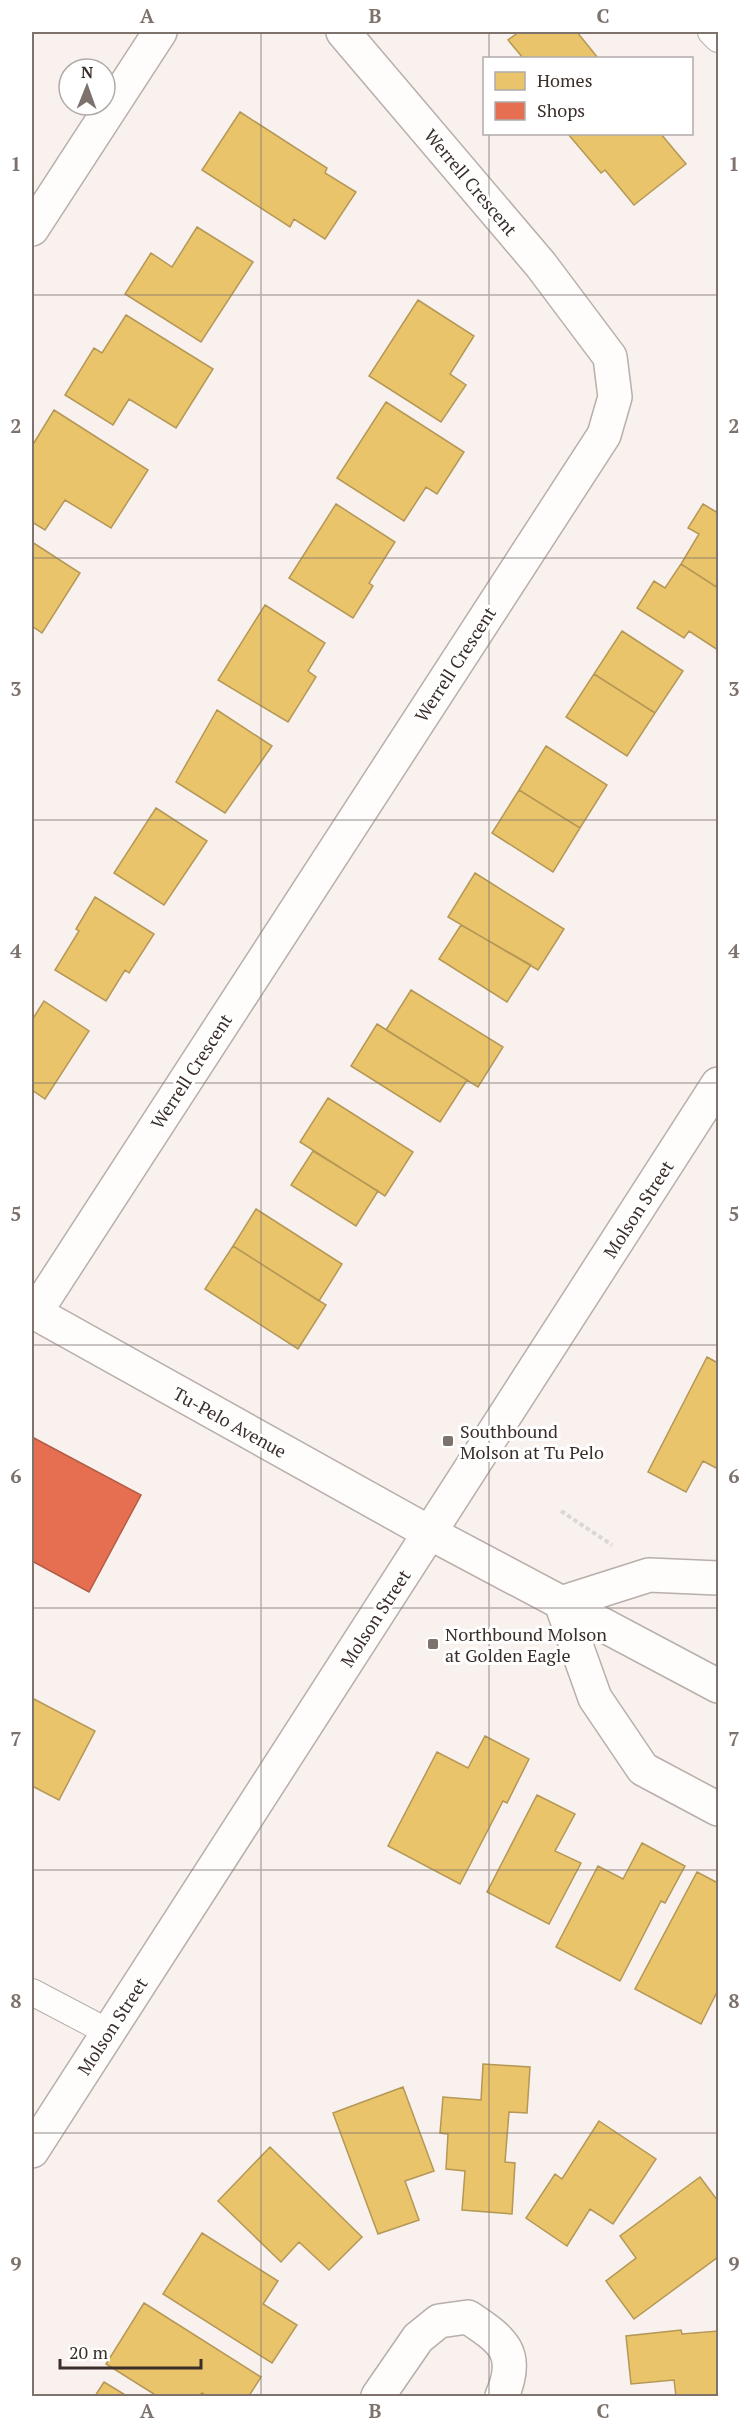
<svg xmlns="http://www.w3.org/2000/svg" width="750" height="2428" font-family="'PT Serif',serif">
	<rect width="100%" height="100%" fill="#f9f1ee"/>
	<path fill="#e9c46a" stroke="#b59756" stroke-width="1.5" d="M 519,32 L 577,32 L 598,58 L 523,58 L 508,40 Z
		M 240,112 L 327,168 L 325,173 L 356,192 L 325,239 L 294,219 L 290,227 L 202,170 Z
		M 568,134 L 661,134 L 686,164 L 634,205 L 605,170 L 601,173 Z
		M 197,227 L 253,262 L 201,342 L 125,294 L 151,253 L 172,267 Z
		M 418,300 L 474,336 L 450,374 L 466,385 L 441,422 L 369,376 Z
		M 126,315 L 213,369 L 176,428 L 129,399 L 113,425 L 65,395 L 94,348 L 102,353 Z
		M 386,402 L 464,452 L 437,494 L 426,487 L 404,521 L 337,478 Z
		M 54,410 L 148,470 L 111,528 L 65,500 L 45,530 L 32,522 L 32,446 Z
		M 336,504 L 395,542 L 369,583 L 373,586 L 353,618 L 289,578 Z
		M 703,504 L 718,513 L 718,588 L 681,564 L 699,534 L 688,528 Z
		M 32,542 L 80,573 L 42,633 L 32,626 Z
		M 681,564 L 718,588 L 718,650 L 689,631 L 684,638 L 637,608 L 654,581 L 665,588 Z
		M 265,605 L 325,643 L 308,671 L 316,677 L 288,722 L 218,680 Z
		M 622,631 L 683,671 L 655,713 L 594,674 Z
		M 594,674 L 655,713 L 627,756 L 566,717 Z
		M 217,710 L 272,746 L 225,813 L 176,782 Z
		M 546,746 L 607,785 L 580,828 L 519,790 Z
		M 519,790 L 580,828 L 553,872 L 492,833 Z
		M 156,808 L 207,841 L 164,905 L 114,873 Z
		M 475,873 L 564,929 L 538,970 L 448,917 Z
		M 95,897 L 154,934 L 129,973 L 125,970 L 106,1001 L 55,970 L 79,931 L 76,929 Z
		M 461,925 L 531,965 L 507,1002 L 439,959 Z
		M 411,990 L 503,1047 L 478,1087 L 386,1030 Z
		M 44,1001 L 89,1031 L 45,1099 L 32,1090 L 32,1020 Z
		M 377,1024 L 467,1080 L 440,1122 L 351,1066 Z
		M 328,1098 L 413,1152 L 385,1196 L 300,1142 Z
		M 313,1151 L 378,1191 L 356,1226 L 291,1185 Z
		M 256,1209 L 342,1264 L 319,1301 L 233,1246 Z
		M 233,1246 L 326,1305 L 298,1349 L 205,1289 Z
		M 707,1357 L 718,1363 L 718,1469 L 703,1461 L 686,1492 L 648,1472 Z
		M 32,1698 L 95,1731 L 59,1800 L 32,1786 Z
		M 485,1736 L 529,1759 L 507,1803 L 503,1801 L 460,1884 L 388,1846 L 437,1752 L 468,1768 Z
		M 537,1795 L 575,1814 L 555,1851 L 581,1863 L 549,1924 L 487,1892 Z
		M 642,1843 L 685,1866 L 665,1903 L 661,1901 L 620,1981 L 556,1947 L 598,1866 L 623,1879 Z
		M 697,1872 L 718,1883 L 718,1990 L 701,2024 L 635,1989 Z
		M 483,2064 L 530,2067 L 527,2113 L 509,2112 L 505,2162 L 515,2163 L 512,2214 L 462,2210 L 465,2171 L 446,2169 L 448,2134 L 440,2133 L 443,2097 L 481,2100 Z
		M 403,2087 L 434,2171 L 405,2181 L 419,2220 L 378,2234 L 333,2113 Z
		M 599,2121 L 656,2159 L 613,2224 L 590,2209 L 567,2246 L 526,2218 L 555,2174 L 562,2179 Z
		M 270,2147 L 362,2237 L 329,2270 L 299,2242 L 281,2262 L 218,2201 Z
		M 700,2177 L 718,2201 L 718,2257 L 634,2319 L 606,2281 L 636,2258 L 620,2236 Z
		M 202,2233 L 278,2281 L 263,2304 L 297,2325 L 272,2363 L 163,2294 Z
		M 144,2303 L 261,2377 L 249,2396 L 207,2396 L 202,2393 L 199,2396 L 157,2396 L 106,2364 Z
		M 681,2330 L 682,2334 L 718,2331 L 718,2396 L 676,2396 L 674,2380 L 631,2384 L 626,2336 Z
		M 104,2382 L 127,2396 L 95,2396 Z"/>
	<path fill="#e76f51" stroke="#b35c45" stroke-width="1.5" d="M 32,1437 L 141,1495 L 89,1592 L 32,1561 Z"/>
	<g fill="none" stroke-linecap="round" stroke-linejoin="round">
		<defs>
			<path id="service" d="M 711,32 L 718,39
				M 32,1992 L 108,2032"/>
			<path id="minor" d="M 32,229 L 160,32
				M 35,1313 L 604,435 L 615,397 L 610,357 L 541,265 L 343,32
				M 430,1533 L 718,1686
				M 718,1578 L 649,1575 L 561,1603 L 595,1698 L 643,1769 L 718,1809
				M 378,2396 L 418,2338 L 439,2321 L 468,2317 C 502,2340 521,2352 502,2396"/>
			<path id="tertiary" d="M 32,1311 L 430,1533
				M 32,2151 L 718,1084"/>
		</defs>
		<use href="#service" stroke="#b8aeaa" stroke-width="28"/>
		<use href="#minor" stroke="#b8aeaa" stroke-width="36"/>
		<use href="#tertiary" stroke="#b8aeaa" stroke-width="36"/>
		<path stroke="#dad7d6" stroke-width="4" stroke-dasharray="4.5 3" stroke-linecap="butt" d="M 561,1511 L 612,1545"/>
		<use href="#service" stroke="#fefdfc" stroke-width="26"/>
		<use href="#minor" stroke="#fefdfc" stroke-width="33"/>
		<use href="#tertiary" stroke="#fefdfc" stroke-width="33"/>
	</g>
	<path fill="none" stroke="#7e726d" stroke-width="1.5" stroke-opacity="0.55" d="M 261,32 L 261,2396M 489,32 L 489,58M 489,134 L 489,2396M 32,295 L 718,295M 32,558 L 718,558M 32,820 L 718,820M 32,1083 L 718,1083M 32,1345 L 718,1345M 32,1608 L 718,1608M 32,1870 L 718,1870M 32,2133 L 718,2133"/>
	<g fill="#7e726d" stroke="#fff" stroke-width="2">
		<rect x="442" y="1435" width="12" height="12" rx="3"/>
		<rect x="427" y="1638" width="12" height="12" rx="3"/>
	</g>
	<g text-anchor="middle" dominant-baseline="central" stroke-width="6" stroke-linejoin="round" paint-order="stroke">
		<g font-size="18" fill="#3b2e28" stroke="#fff">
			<text transform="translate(471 182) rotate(50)">Werrell Crescent</text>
			<text transform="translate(455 664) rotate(-57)">Werrell Crescent</text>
			<text transform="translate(191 1071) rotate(-57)">Werrell Crescent</text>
			<text transform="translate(638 1209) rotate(-57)">Molson Street</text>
			<text transform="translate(230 1422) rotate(29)">Tu-Pelo Avenue</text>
			<text transform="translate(375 1618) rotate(-57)">Molson Street</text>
			<text transform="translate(112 2026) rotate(-57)">Molson Street</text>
		</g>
		<g font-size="18" fill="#3b2e28" stroke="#fff" text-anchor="start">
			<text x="460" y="1431">Southbound<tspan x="460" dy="21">Molson at Tu Pelo</tspan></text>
			<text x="445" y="1634">Northbound Molson<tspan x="445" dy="21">at Golden Eagle</tspan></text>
		</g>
	</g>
	<rect width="750" height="2428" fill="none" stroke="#ffffff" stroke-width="66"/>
	<rect x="483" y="57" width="210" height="78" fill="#ffffff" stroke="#b1aba9" stroke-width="1.5"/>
	<rect x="495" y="72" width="30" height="18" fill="#e9c46a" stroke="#b1aba9" stroke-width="1.5"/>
	<text x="537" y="87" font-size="18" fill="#3b2e28">Homes</text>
	<rect x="495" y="102" width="30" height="18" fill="#e76f51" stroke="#b1aba9" stroke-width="1.5"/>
	<text x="537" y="117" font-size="18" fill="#3b2e28">Shops</text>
	<g transform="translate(87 87) rotate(1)"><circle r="28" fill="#ffffff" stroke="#b1aba9" stroke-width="1.5"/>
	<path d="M0-4.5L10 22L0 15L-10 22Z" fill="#7e726d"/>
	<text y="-9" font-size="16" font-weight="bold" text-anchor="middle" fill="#3b2e28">N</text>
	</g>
	<path d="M60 2359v9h141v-9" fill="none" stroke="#3b2e28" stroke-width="3"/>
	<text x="69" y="2359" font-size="18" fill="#3b2e28" stroke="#ffffff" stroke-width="4.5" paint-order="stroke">20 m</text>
	<rect x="33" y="33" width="684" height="2362" fill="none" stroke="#7e726d" stroke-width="2"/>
	<g font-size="20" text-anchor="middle" font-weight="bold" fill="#7e726d">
		<text x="147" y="23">A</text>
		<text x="375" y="23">B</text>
		<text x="603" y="23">C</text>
		<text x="16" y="171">1</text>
		<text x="734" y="171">1</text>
		<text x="16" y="433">2</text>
		<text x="734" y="433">2</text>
		<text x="16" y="696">3</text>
		<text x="734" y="696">3</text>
		<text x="16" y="958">4</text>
		<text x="734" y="958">4</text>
		<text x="16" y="1221">5</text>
		<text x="734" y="1221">5</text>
		<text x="16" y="1483">6</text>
		<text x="734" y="1483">6</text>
		<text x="16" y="1746">7</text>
		<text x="734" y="1746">7</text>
		<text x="16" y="2008">8</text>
		<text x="734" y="2008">8</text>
		<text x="16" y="2271">9</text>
		<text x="734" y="2271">9</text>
		<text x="147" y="2418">A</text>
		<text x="375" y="2418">B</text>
		<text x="603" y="2418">C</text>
	</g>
</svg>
